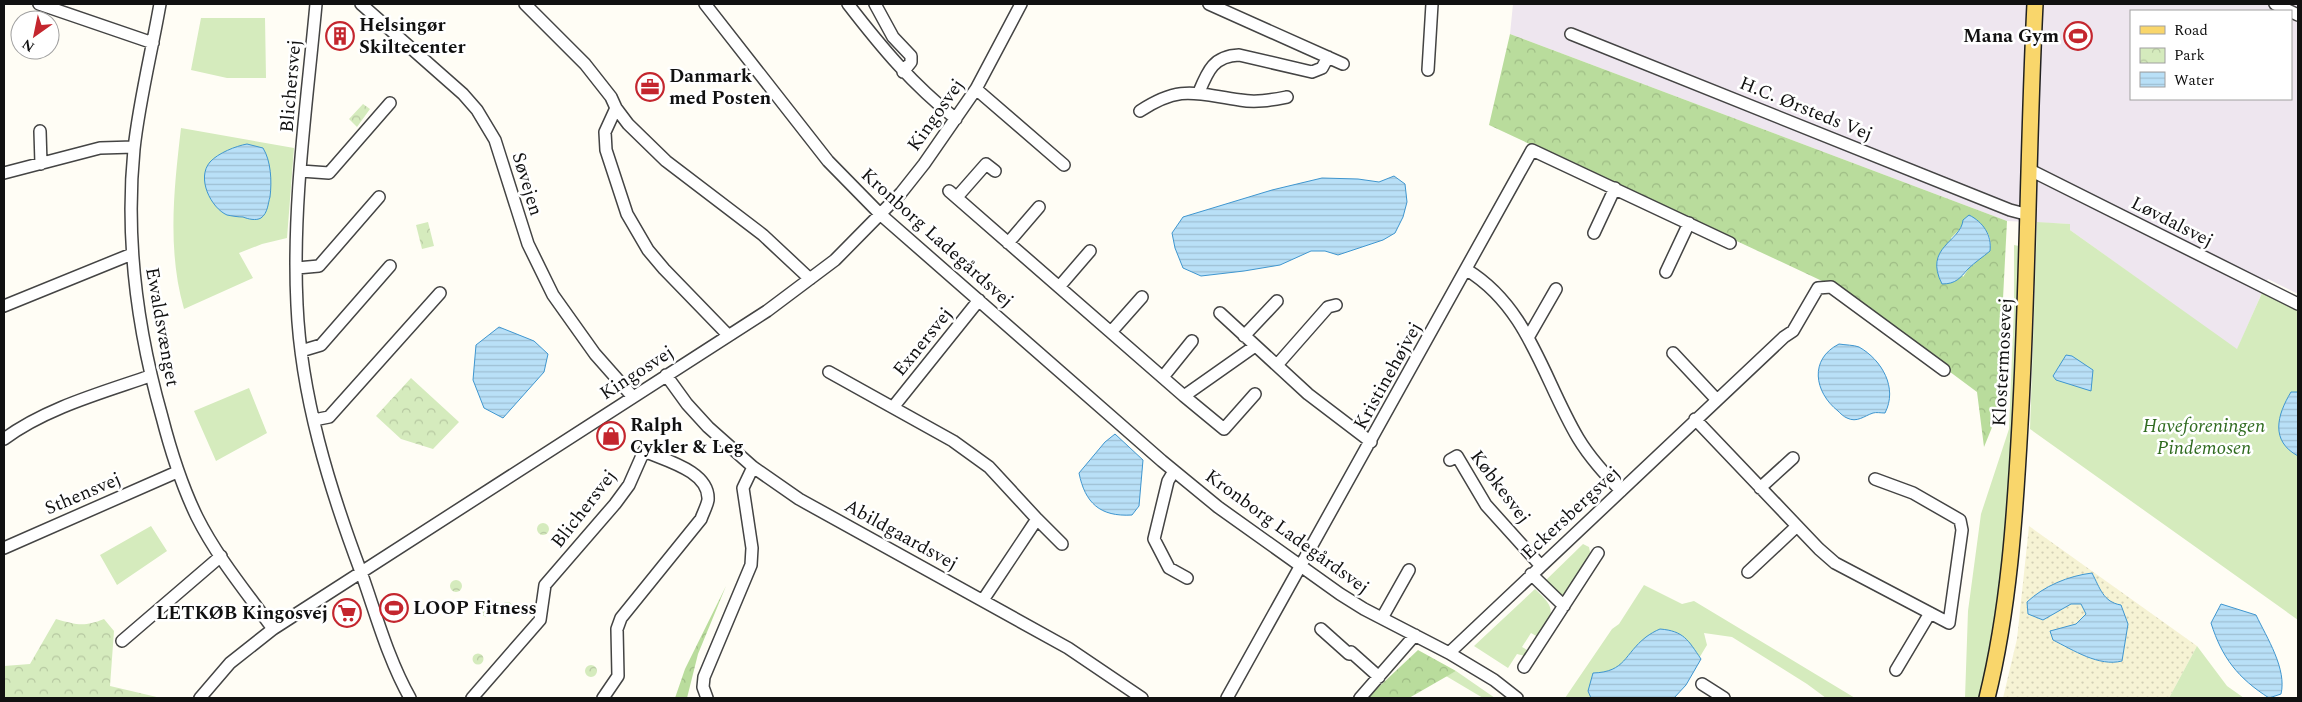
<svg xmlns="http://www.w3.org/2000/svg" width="2302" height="702" font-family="Spectral,serif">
	<defs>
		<pattern id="farmland-dots" width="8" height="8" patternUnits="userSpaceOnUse" patternTransform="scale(1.25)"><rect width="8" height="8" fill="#f6f3d4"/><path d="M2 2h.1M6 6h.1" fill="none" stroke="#d2cfb5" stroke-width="1.8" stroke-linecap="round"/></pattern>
		<pattern id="forest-crowns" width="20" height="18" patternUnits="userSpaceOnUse" patternTransform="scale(1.25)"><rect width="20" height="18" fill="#b9dc9c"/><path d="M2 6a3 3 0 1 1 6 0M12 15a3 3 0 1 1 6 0" fill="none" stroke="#9ebc85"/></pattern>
		<pattern id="park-crowns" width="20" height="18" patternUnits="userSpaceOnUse" patternTransform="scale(1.25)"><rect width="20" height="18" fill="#d5ebbd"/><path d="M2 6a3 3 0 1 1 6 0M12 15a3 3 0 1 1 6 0" fill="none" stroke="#b6c8a1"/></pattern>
		<pattern id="water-rules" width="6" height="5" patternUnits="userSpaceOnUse" patternTransform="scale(1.25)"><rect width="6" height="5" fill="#b9e0f7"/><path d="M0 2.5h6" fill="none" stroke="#9ebfd3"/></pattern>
	</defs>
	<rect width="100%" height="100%" fill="#fffdf5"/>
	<path fill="#eee6ef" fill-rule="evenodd" d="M 1513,4 L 2298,4 L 2298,294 L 2268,279 L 2237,350 L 2070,230 L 2070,224 L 2007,221 L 1510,34 ZM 2131,11 L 2291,11 L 2291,99 L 2131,99 Z"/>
	<path fill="url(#farmland-dots)" d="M 2029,526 L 2197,646 L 2169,698 L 2003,698 L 2017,639 Z"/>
	<path fill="#d5ebbd" d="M 201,18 L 265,18 L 266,78 L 227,78 L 191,70 Z
		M 181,128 L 294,148 L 287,238 L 262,244 L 239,253 L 253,278 L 184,309 C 167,250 174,188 181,128 Z
		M 2037,222 L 2070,224 L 2070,230 L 2237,349 L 2262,293 L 2298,311 L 2298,620 L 2030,429 Z
		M 2014,245 L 2019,246 L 2015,397 L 2006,543 L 1984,680 L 1980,698 L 1965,698 L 1968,611 L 1981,514 L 2009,429 L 2014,308 Z
		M 249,388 L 267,433 L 216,461 L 194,411 Z
		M 151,526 L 167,551 L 117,585 L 100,555 Z
		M 1583,544 L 1589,547 L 1591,557 L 1566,597 L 1560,596 L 1544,582 Z
		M 1644,585 L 1682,604 L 1694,601 L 1855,698 L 1826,698 L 1807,684 L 1732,637 L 1704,633 L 1707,645 L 1675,698 L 1565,698 L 1612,629 L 1619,624 Z
		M 1535,589 C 1558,610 1553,613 1538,637 L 1531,633 L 1522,647 L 1529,651 L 1525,656 L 1517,654 L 1508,668 L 1474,646 Z
		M 2197,646 L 2227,686 L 2244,698 L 2169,698 Z
		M 1456,671 L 1495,698 L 1483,698 L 1446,676 Z"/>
	<path fill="url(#forest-crowns)" fill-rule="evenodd" d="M 1510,34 L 2007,221 L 1997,415 L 1984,447 L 1977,392 L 1837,288 L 1489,125 ZM 1978,223 C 1988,231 1992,237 1990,250 L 1969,268 L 1963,277 L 1951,238 L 1963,226 Z
		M 726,586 L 698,654 L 687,698 L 675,698 L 685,669 Z
		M 1418,650 L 1456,671 L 1409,698 L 1367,698 Z"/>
	<path fill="url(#park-crowns)" d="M 363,104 L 370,109 L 357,127 L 349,119 Z
		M 428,222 L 434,246 L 422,249 L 416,225 Z
		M 411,378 L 459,422 L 433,449 L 401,439 L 376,416 Z
		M537 529a6 6 0 1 1 12 0a6 6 0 1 1-12 0Z
		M450 586a6 6 0 1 1 12 0a6 6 0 1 1-12 0Z
		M 483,601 L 487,603 L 486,617 L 478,613 L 478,606 Z
		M501 608a6 6 0 1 1 12 0a6 6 0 1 1-12 0Z
		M 56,619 C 77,625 84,627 104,619 L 114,631 L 110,686 L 161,698 L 4,698 L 4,666 L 30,664 Z
		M472.5 659a5.5 5.5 0 1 1 11 0a5.5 5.5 0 1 1-11 0Z
		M585 671a6 6 0 1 1 12 0a6 6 0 1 1-12 0Z"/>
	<path fill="url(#water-rules)" stroke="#3f96cf" d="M 247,144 L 263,148 C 271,161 272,181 270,197 C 268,203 268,213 261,218 C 256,221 248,219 243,217 C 238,217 232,216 227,215 C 211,208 196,178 210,162 C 218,153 236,146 247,144 Z
		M 1394,176 L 1405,184 L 1407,202 L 1403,217 L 1395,233 L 1383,240 L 1338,255 L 1325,251 L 1311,251 L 1280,265 L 1244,271 L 1201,276 L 1183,268 L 1175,248 L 1172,233 L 1183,217 L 1272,190 L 1322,178 L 1358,179 L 1379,182 Z
		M 1969,215 C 1983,222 1992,235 1990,251 C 1983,257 1975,262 1968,269 C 1960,278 1956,284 1942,284 C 1923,247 1961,242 1963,220 Z
		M 499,327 L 534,341 L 548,354 L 544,372 L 503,418 L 484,408 L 473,380 L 476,345 Z
		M 1839,344 C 1845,345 1854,345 1859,347 C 1882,360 1898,388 1885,413 C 1881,413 1876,412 1873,413 C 1864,416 1857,423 1847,418 C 1844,417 1840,413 1838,411 C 1814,392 1809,359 1839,344 Z
		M 2066,355 L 2072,356 L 2093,370 L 2091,391 L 2056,380 L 2053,376 Z
		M 2291,392 L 2298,392 L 2298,456 C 2270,441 2277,415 2291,392 Z
		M 1115,434 L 1143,460 L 1139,506 L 1132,515 C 1100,517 1085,503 1079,473 L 1105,442 Z
		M 2092,573 C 2100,588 2103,602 2121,605 L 2128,624 L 2122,661 C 2099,667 2073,650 2053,640 L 2050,631 L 2076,624 L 2086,614 L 2081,604 L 2071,604 L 2043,620 L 2028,614 L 2027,602 C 2044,586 2068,576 2092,573 Z
		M 2221,604 L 2256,615 C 2267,638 2287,669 2281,694 L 2269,698 C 2238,678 2222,658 2211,623 Z
		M 1660,629 C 1684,631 1688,640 1701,659 L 1686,685 L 1674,698 L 1591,698 L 1588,691 L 1593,673 C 1626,672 1624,654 1646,637 C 1650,634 1655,631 1660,629 Z"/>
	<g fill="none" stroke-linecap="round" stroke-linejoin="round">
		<defs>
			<path id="minor" d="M 39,4 L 153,43
				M 160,4 C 152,50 139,102 134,149 C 125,240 137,329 162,417 C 171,452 181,484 197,517 C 217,557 247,593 273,629
				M 316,4 C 307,103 292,205 297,305 C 301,396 329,487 361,572 C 376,614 388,659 410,698
				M 361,4 L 463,94 L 477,110 L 495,140 L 528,244 L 553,295 L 595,354 L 633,397
				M 525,4 L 585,64 L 611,97 L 616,108 L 628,124 L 666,161 L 763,235 L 810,279
				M 705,4 L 828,161 L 880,214 L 1162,461 L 1218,507 L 1340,594 L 1364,609 L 1449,653 L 1494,680 L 1517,698
				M 848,4 C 882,48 912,84 956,119
				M 875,4 L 893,37 L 911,56 L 911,62 L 903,72
				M 1209,4 L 1343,64
				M 2275,4 L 2298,15
				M 1571,34 L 2010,210 L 2029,215
				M 1428,70 L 1432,4
				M 976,89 L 1064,165
				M 1199,92 C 1208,70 1214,56 1239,55 L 1312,72 L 1322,68 L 1328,57
				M 616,108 L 605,132 L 606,150 L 627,214 L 648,250 L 664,269 L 728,335
				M 1140,111 C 1181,84 1196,94 1240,100 C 1256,103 1271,100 1287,97
				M 40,131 L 41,164
				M 2030,170 L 2298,304
				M 301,171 L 329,173 L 390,103
				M 4,173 L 100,148 L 134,147
				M 949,191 L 1184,396 L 1255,346
				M 957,197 L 986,164 L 995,171
				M 1594,233 L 1615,188
				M 1008,243 L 1039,207
				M 297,268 L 319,266 L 379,197
				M 1467,270 C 1529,308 1543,379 1578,438 C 1590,458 1606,475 1621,491
				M 1666,272 L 1689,223
				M 1059,287 L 1090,251
				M 4,306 L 132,254
				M 1220,313 L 1308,394 L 1371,442
				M 1111,332 L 1142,297
				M 1244,336 L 1277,301
				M 1529,336 L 1556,289
				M 301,351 L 321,345 L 390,266
				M 1673,353 L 1717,400
				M 1277,365 L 1328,307 L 1336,305
				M 829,372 L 953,441 L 989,467 L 1037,519 L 983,600
				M 666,375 L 687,404 L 708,427 L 753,467 L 799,499 L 1068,648 L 1142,698
				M 1163,377 L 1192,341
				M 1184,396 L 1224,429 L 1255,394
				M 894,406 L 979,300
				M 1695,419 L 1819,549 L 1835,563 L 1949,623 L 1962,530 L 1960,520 L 1913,493 L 1875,479
				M 314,420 L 329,417 L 440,293
				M 4,439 C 46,408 101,393 150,376
				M 1450,460 L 1457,456 L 1486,505 L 1541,566
				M 1174,471 L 1168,481 L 1154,539 L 1169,568 L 1187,578
				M 1760,488 L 1793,458
				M 1037,519 L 1062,544
				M 4,548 L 177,472
				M 1748,572 L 1797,526
				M 1531,574 L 1564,606
				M 1382,618 L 1409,570
				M 1321,629 L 1349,654 L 1351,652 L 1379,677
				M 122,641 L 221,556
				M 1449,653 L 1784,337 L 1793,331 L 1818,288 L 1831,287 L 1944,370
				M 1524,667 L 1598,553
				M 1896,670 L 1930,613
				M 1702,684 L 1724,698
				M 200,698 L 230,663 L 273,629 L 767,311 L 835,260 L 901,193 L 924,164 L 976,89 L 1021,4
				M 472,698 L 540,620 L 545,585 L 615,504 L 629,485 L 644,451 C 664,460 710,471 708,500 C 707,506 703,513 701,519 L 621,618 L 617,629 L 618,676 L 603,698
				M 707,698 L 703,687 L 704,677 L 751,565 L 752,548 L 743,488 L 753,467
				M 1227,698 L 1532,150 L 1730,243
				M 1360,698 L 1415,635"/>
			<path id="major" d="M 1987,698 C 2009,609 2015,515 2020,424 C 2028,284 2028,144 2035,4"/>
		</defs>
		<use href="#minor" stroke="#444" stroke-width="14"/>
		<use href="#major" stroke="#222" stroke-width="18"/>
		<use href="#minor" stroke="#fff" stroke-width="11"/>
		<use href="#major" stroke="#f9d66b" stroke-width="15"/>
	</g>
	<defs>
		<symbol id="building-ring" viewBox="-11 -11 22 22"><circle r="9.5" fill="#fff" stroke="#c4262e" stroke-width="1.5"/><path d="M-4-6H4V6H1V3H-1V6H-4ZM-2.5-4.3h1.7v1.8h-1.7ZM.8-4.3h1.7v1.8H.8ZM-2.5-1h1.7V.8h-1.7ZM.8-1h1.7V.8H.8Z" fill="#c4262e"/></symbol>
		<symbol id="stadium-ring" viewBox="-11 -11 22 22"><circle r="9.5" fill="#fff" stroke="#c4262e" stroke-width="1.5"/><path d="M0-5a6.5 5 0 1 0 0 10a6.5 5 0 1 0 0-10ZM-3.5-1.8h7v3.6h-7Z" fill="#c4262e"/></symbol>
		<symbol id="office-ring" viewBox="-11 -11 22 22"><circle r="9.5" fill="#fff" stroke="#c4262e" stroke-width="1.5"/><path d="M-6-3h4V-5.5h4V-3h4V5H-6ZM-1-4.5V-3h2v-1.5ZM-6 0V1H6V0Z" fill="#c4262e"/></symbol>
		<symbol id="shop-ring" viewBox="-11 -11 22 22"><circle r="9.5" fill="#fff" stroke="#c4262e" stroke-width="1.5"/><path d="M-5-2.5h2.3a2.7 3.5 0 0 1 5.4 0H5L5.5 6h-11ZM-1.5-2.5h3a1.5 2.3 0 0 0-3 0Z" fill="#c4262e"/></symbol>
		<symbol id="supermarket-ring" viewBox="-11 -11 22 22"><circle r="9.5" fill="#fff" stroke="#c4262e" stroke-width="1.5"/><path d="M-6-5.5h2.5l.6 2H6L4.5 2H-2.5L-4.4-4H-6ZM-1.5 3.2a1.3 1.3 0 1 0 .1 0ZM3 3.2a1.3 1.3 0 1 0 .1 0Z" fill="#c4262e"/></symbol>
	</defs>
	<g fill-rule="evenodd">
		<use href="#building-ring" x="324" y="20" width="32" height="32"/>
		<use href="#stadium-ring" x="2062" y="20" width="32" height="32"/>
		<use href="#office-ring" x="634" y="71" width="32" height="32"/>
		<use href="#shop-ring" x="595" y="420" width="32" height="32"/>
		<use href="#stadium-ring" x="378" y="592" width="32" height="32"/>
		<use href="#supermarket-ring" x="331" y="597" width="32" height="32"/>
	</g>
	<g text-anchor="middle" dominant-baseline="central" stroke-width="5" stroke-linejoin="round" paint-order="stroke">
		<g font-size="19" font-weight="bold" fill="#111" stroke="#fff" text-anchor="start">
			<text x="359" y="25">Helsingør<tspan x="359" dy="22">Skiltecenter</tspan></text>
			<text x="2059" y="36" text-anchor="end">Mana Gym</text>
			<text x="669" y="76">Danmark<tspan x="669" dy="22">med Posten</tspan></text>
			<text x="630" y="425">Ralph<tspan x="630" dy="22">Cykler &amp; Leg</tspan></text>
			<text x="413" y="608">LOOP Fitness</text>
			<text x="328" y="613" text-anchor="end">LETKØB Kingosvej</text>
		</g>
		<g font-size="19" fill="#111" stroke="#fff">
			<text transform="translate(291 86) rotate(-85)">Blichersvej</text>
			<text transform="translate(1806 109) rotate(22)">H.C. Ørsteds Vej</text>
			<text transform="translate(936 115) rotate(-55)">Kingosvej</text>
			<text transform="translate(527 184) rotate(73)">Søvejen</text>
			<text transform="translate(2172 222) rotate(27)">Løvdalsvej</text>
			<text transform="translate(937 238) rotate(42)">Kronborg Ladegårdsvej</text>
			<text transform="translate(162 327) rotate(80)">Ewaldsvænget</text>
			<text transform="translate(923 342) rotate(-51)">Exnersvej</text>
			<text transform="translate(2003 362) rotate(-87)">Klostermosevej</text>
			<text transform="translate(637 373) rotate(-33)">Kingosvej</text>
			<text transform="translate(1388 376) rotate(-61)">Kristinehøjvej</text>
			<text transform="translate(1500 487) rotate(53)">Købkesvej</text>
			<text transform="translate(83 494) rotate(-23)">Sthensvej</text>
			<text transform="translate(584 509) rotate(-52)">Blichersvej</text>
			<text transform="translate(1571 513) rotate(-43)">Eckersbergsvej</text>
			<text transform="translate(1287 532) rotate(36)">Kronborg Ladegårdsvej</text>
			<text transform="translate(901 535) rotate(29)">Abildgaardsvej</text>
		</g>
		<g font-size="19" font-style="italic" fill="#2f6b1f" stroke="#fff">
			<text x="2204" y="426">Haveforeningen<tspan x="2204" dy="22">Pindemosen</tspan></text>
		</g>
	</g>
	<rect width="2302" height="702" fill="none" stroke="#111111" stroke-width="10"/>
	<rect x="2130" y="10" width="162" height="90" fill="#ffffff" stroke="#a0a0a0"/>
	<rect x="2140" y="26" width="25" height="8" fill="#f9d66b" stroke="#a0a0a0"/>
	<text x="2174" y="35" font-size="15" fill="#111111">Road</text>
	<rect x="2140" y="48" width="25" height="15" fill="url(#park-crowns)" stroke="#a0a0a0"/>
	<text x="2174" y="60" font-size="15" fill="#111111">Park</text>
	<rect x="2140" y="72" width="25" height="15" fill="url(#water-rules)" stroke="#a0a0a0"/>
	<text x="2174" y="85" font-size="15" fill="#111111">Water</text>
	<g transform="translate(35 35) rotate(213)"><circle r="24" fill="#ffffff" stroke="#a0a0a0"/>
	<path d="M0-4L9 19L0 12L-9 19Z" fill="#c4262e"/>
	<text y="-8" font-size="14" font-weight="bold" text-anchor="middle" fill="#111111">N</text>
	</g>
</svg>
